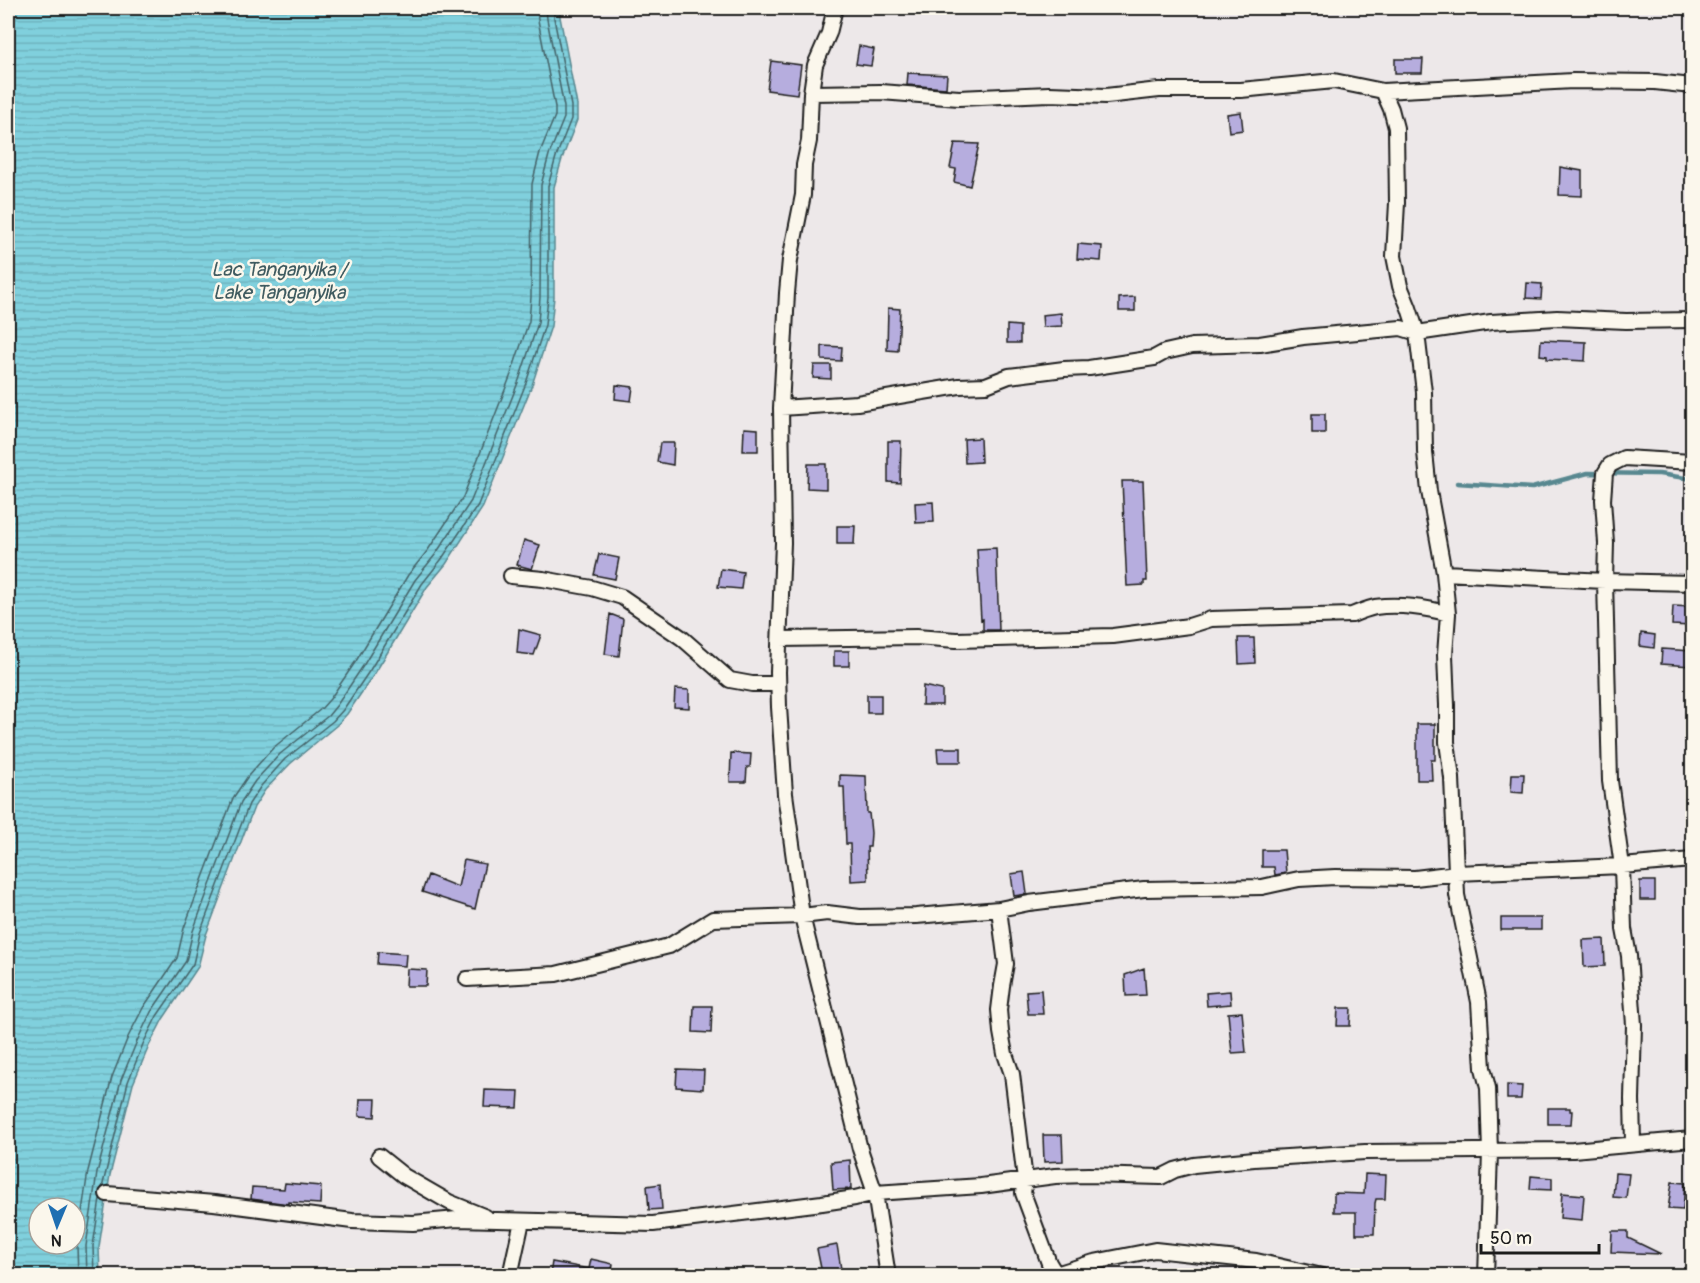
<svg xmlns="http://www.w3.org/2000/svg" width="1700" height="1283" font-family="Pangolin,sans-serif">
	<defs>
		<pattern id="water-rules" width="6" height="5" patternUnits="userSpaceOnUse" patternTransform="scale(1.5)"><rect width="6" height="5" fill="#80d0dd"/><path d="M0 2.5h6" fill="none" stroke="#6eb2bd"/></pattern>
	</defs>
	<rect width="100%" height="100%" fill="#ede8e9"/>
	<filter id="ink" filterUnits="userSpaceOnUse"><feTurbulence type="fractalNoise" baseFrequency=".0167" numOctaves="2"/><feDisplacementMap in="SourceGraphic" scale="12" xChannelSelector="R" yChannelSelector="G"/><feConvolveMatrix kernelMatrix="1 2 1 2 8 2 1 2 1" color-interpolation-filters="sRGB"/></filter>
	<g filter="url(#ink)">
		<path fill="url(#water-rules)" stroke="#588890" stroke-width="1.5" fill-rule="evenodd" d="M 8,8 L 560,8 L 560,17 L 577,105 L 577,120 L 562,159 L 554,187 L 554,297 L 551,326 L 532,385 L 483,507 L 446,564 L 427,587 L 375,673 L 347,714 L 337,725 L 290,764 L 265,790 L 254,807 L 206,935 L 198,967 L 163,1019 L 149,1046 L 133,1084 L 110,1175 L 99,1247 L 100,1275 L 8,1275 ZM 39,1208 L 75,1208 L 75,1244 L 39,1244 Z"/>
		<g fill="none" stroke-linecap="round" stroke-linejoin="round">
			<path stroke="#446469" stroke-width="1.5" d="M 102,1188 L 128,1082 L 143,1044 L 157,1016 L 193,964 L 200,933 L 249,804 L 261,786 L 285,759 L 333,721 L 343,710 L 370,670 L 422,584 L 441,560 L 478,505 L 526,383 L 545,325 L 548,297 L 548,186 L 556,157 L 571,119 L 571,106 L 554,18 L 554,8
				M 78,1276 L 77,1245 L 88,1171 L 112,1077 L 128,1037 L 143,1008 L 177,958 L 184,928 L 233,798 L 248,776 L 273,748 L 321,709 L 330,699 L 356,661 L 408,575 L 428,550 L 463,497 L 510,377 L 529,321 L 531,297 L 532,184 L 540,152 L 555,116 L 555,107 L 538,20 L 537,8
				M 87,1276 L 86,1246 L 97,1173 L 121,1080 L 137,1041 L 151,1012 L 186,961 L 193,931 L 241,802 L 255,781 L 280,754 L 328,716 L 337,705 L 363,666 L 415,580 L 435,555 L 471,501 L 519,380 L 538,323 L 540,297 L 541,185 L 549,155 L 564,118 L 564,107 L 547,19 L 546,8
				M 94,1276 L 93,1246 L 100,1199"/>
			<path stroke="#588890" stroke-width="4.5" d="M 1457,483 L 1532,488 L 1588,473 L 1659,474 L 1692,479"/>
		</g>
		<path fill="#b6adde" stroke="#1c1c1c" stroke-width="1.5" d="M 859,46 L 874,49 L 871,66 L 856,64 Z
			M 1395,59 L 1423,59 L 1422,73 L 1395,73 Z
			M 771,61 L 801,65 L 797,94 L 767,90 Z
			M 908,73 L 947,75 L 946,88 L 907,85 Z
			M 1241,112 L 1243,130 L 1229,132 L 1227,114 Z
			M 955,143 L 979,144 L 970,186 L 954,182 L 956,169 L 950,168 Z
			M 1560,167 L 1582,171 L 1582,196 L 1559,195 Z
			M 1078,244 L 1102,246 L 1101,261 L 1077,259 Z
			M 1527,283 L 1542,284 L 1541,299 L 1526,298 Z
			M 1135,297 L 1135,311 L 1119,311 L 1119,298 Z
			M 888,308 L 900,309 L 898,351 L 887,350 Z
			M 1061,313 L 1062,326 L 1043,327 L 1042,315 Z
			M 1007,325 L 1020,326 L 1020,343 L 1007,343 Z
			M 1541,340 L 1586,342 L 1585,361 L 1547,359 L 1547,356 L 1540,355 Z
			M 822,346 L 842,347 L 841,361 L 822,360 Z
			M 814,365 L 831,365 L 831,379 L 813,378 Z
			M 616,385 L 633,387 L 631,401 L 615,399 Z
			M 1312,414 L 1325,414 L 1325,433 L 1312,433 Z
			M 744,428 L 758,429 L 758,451 L 743,451 Z
			M 980,438 L 981,462 L 965,463 L 964,439 Z
			M 888,441 L 901,441 L 900,483 L 888,482 Z
			M 660,443 L 674,443 L 673,465 L 657,462 Z
			M 808,464 L 826,464 L 826,489 L 807,488 Z
			M 1122,481 L 1143,481 L 1147,581 L 1144,581 L 1144,585 L 1127,586 Z
			M 933,502 L 934,522 L 916,523 L 915,503 Z
			M 837,526 L 855,526 L 854,544 L 837,544 Z
			M 524,540 L 540,545 L 532,569 L 517,565 Z
			M 996,548 L 999,630 L 983,630 L 983,619 L 981,620 L 977,549 Z
			M 599,554 L 619,558 L 615,579 L 594,575 Z
			M 721,569 L 743,572 L 741,589 L 718,587 Z
			M 1673,606 L 1692,607 L 1691,626 L 1672,625 Z
			M 610,614 L 623,619 L 619,656 L 605,654 Z
			M 519,629 L 541,635 L 534,655 L 517,653 Z
			M 1641,633 L 1655,635 L 1654,648 L 1640,646 Z
			M 1238,638 L 1254,638 L 1255,663 L 1239,664 Z
			M 1662,649 L 1692,651 L 1692,666 L 1661,664 Z
			M 834,651 L 849,651 L 849,666 L 834,666 Z
			M 923,686 L 942,690 L 942,705 L 922,705 Z
			M 675,689 L 689,690 L 689,708 L 674,707 Z
			M 867,695 L 881,695 L 881,713 L 867,713 Z
			M 1417,724 L 1435,724 L 1435,760 L 1431,760 L 1432,780 L 1417,780 Z
			M 937,748 L 961,748 L 961,762 L 938,762 Z
			M 731,753 L 751,754 L 750,767 L 747,767 L 746,782 L 730,782 Z
			M 1512,774 L 1524,774 L 1523,793 L 1511,792 Z
			M 840,775 L 866,776 L 867,813 L 869,813 L 871,833 L 870,847 L 867,847 L 868,880 L 851,881 L 850,844 L 846,844 L 844,787 L 840,787 Z
			M 1262,850 L 1284,850 L 1286,873 L 1275,875 L 1274,867 L 1262,867 Z
			M 464,860 L 485,864 L 475,909 L 422,892 L 428,875 L 458,887 Z
			M 1024,872 L 1027,894 L 1014,896 L 1011,874 Z
			M 1640,881 L 1655,881 L 1655,900 L 1640,900 Z
			M 1501,918 L 1541,918 L 1541,930 L 1501,930 Z
			M 1604,939 L 1605,966 L 1584,967 L 1583,940 Z
			M 378,952 L 406,954 L 405,966 L 377,964 Z
			M 1144,968 L 1146,995 L 1126,996 L 1125,975 Z
			M 407,969 L 427,970 L 426,986 L 406,986 Z
			M 1041,990 L 1043,1014 L 1028,1014 L 1026,991 Z
			M 1230,991 L 1231,1004 L 1207,1006 L 1206,993 Z
			M 694,1006 L 712,1006 L 711,1033 L 693,1032 Z
			M 1338,1008 L 1351,1008 L 1350,1026 L 1337,1026 Z
			M 1242,1012 L 1246,1052 L 1232,1053 L 1228,1013 Z
			M 677,1069 L 704,1070 L 703,1089 L 676,1087 Z
			M 1507,1085 L 1522,1086 L 1521,1099 L 1507,1099 Z
			M 485,1090 L 519,1091 L 518,1108 L 484,1107 Z
			M 360,1099 L 376,1099 L 375,1117 L 359,1116 Z
			M 1548,1108 L 1570,1108 L 1570,1111 L 1572,1111 L 1571,1124 L 1548,1124 Z
			M 1043,1135 L 1062,1135 L 1063,1161 L 1044,1162 Z
			M 850,1160 L 851,1189 L 833,1190 L 831,1162 Z
			M 1615,1173 L 1629,1174 L 1626,1198 L 1613,1197 Z
			M 1365,1174 L 1386,1175 L 1385,1199 L 1376,1199 L 1375,1203 L 1374,1234 L 1356,1234 L 1356,1212 L 1334,1212 L 1334,1193 L 1364,1194 Z
			M 1531,1176 L 1552,1178 L 1552,1190 L 1530,1189 Z
			M 1672,1182 L 1685,1183 L 1683,1210 L 1668,1209 Z
			M 285,1183 L 321,1186 L 320,1204 L 289,1202 L 289,1204 L 251,1199 L 252,1187 L 284,1189 Z
			M 660,1184 L 662,1209 L 649,1210 L 647,1186 Z
			M 1562,1193 L 1584,1195 L 1582,1220 L 1560,1218 Z
			M 1612,1231 L 1628,1231 L 1628,1238 L 1661,1254 L 1611,1252 Z
			M 837,1245 L 841,1269 L 822,1273 L 817,1249 Z
			M 591,1259 L 613,1264 L 611,1275 L 550,1275 L 552,1262 L 589,1269 Z"/>
		<g fill="none" stroke-linecap="round" stroke-linejoin="round">
			<defs>
				<path id="minor" d="M 835,8 L 829,33 L 815,65 L 811,93 L 809,141 L 804,165 L 803,195 L 790,260 L 787,293 L 781,408 L 783,543 L 778,672 L 779,707 L 785,794 L 802,916 L 860,1149 L 875,1193 L 888,1276
					M 1383,91 L 1391,109 L 1396,128 L 1397,203 L 1394,256 L 1400,286 L 1409,308 L 1417,333 L 1424,392 L 1425,452 L 1429,491 L 1444,573 L 1448,614 L 1445,655 L 1447,705 L 1447,742 L 1452,778 L 1457,895 L 1479,1002 L 1483,1068 L 1488,1088 L 1490,1152 L 1486,1276
					M 811,93 L 881,92 L 959,98 L 1049,94 L 1106,96 L 1159,90 L 1241,90 L 1334,81 L 1383,91 L 1573,81 L 1655,82 L 1692,86
					M 781,408 L 857,403 L 959,386 L 986,385 L 1009,376 L 1064,369 L 1089,368 L 1154,358 L 1165,352 L 1192,346 L 1260,344 L 1303,337 L 1401,328 L 1417,333 L 1491,322 L 1557,318 L 1626,321 L 1692,320
					M 1444,573 L 1605,581 L 1692,583
					M 511,576 L 543,579 L 592,588 L 622,597 L 682,638 L 730,680 L 752,684 L 778,684
					M 780,639 L 916,637 L 956,640 L 1113,636 L 1189,626 L 1211,619 L 1352,615 C 1359,612 1367,609 1375,607 C 1397,604 1427,607 1448,614
					M 999,909 L 1006,964 L 1002,986 L 999,1010 L 1001,1032 L 1005,1054 L 1012,1074 L 1025,1180 L 1023,1193 L 1049,1263 L 1057,1276
					M 467,979 L 556,974 L 669,946 L 713,919 L 802,916 L 827,913 L 860,917 L 916,916 L 999,909 L 1029,903 L 1144,889 L 1262,887 L 1299,879 L 1335,877 L 1415,878 L 1457,873 L 1622,866 L 1692,860
					M 1633,1144 L 1632,1099 L 1634,1025 L 1629,956 L 1624,929 L 1622,866 L 1610,781 L 1605,581 L 1606,543 L 1603,500 L 1605,473 L 1610,465 L 1624,458 L 1692,462
					M 379,1156 L 404,1176 L 449,1202 L 486,1217
					M 107,1194 L 214,1203 L 352,1221 L 413,1223 L 457,1219 L 653,1224 L 822,1203 L 855,1198 L 875,1193 L 981,1186 L 1055,1176 L 1088,1175 L 1161,1177 L 1175,1170 L 1194,1165 L 1254,1159 L 1365,1152 L 1573,1150 L 1692,1139
					M 1056,1274 L 1094,1262 L 1155,1250 L 1256,1261 L 1322,1276
					M 510,1276 L 522,1221"/>
			</defs>
			<use href="#minor" stroke="#1c1c1c" stroke-width="18"/>
			<use href="#minor" stroke="#fbf7ec" stroke-width="14"/>
		</g>
	</g>
	<g text-anchor="middle" dominant-baseline="central" stroke-width="5" stroke-linejoin="round" paint-order="stroke">
		<g font-size="20" font-style="italic" fill="#3f5b60" stroke="#fbf7ec">
			<text x="279" y="269">Lac Tanganyika /<tspan x="279" dy="23">Lake Tanganyika</tspan></text>
		</g>
	</g>
	<rect width="1700" height="1283" fill="none" stroke="#fbf7ec" stroke-width="30"/>
	<rect x="15" y="15" width="1670" height="1253" fill="none" stroke="#1c1c1c" stroke-width="2" filter="url(#ink)"/>
	<g transform="translate(57 1226) rotate(182)"><circle r="28" fill="#fbf7ec" stroke="#a29f99" stroke-width="1.5"/>
	<path d="M0-4.5L10 22L0 15L-10 22Z" fill="#1f6fb2"/>
	<text y="-9" font-size="16" font-weight="bold" text-anchor="middle" fill="#1c1c1c">N</text>
	</g>
	<path d="M1481 1244v9h118v-9" fill="none" stroke="#1c1c1c" stroke-width="3"/>
	<text x="1490" y="1244" font-size="18" fill="#1c1c1c" stroke="#fbf7ec" stroke-width="4.5" paint-order="stroke">50 m</text>
</svg>
